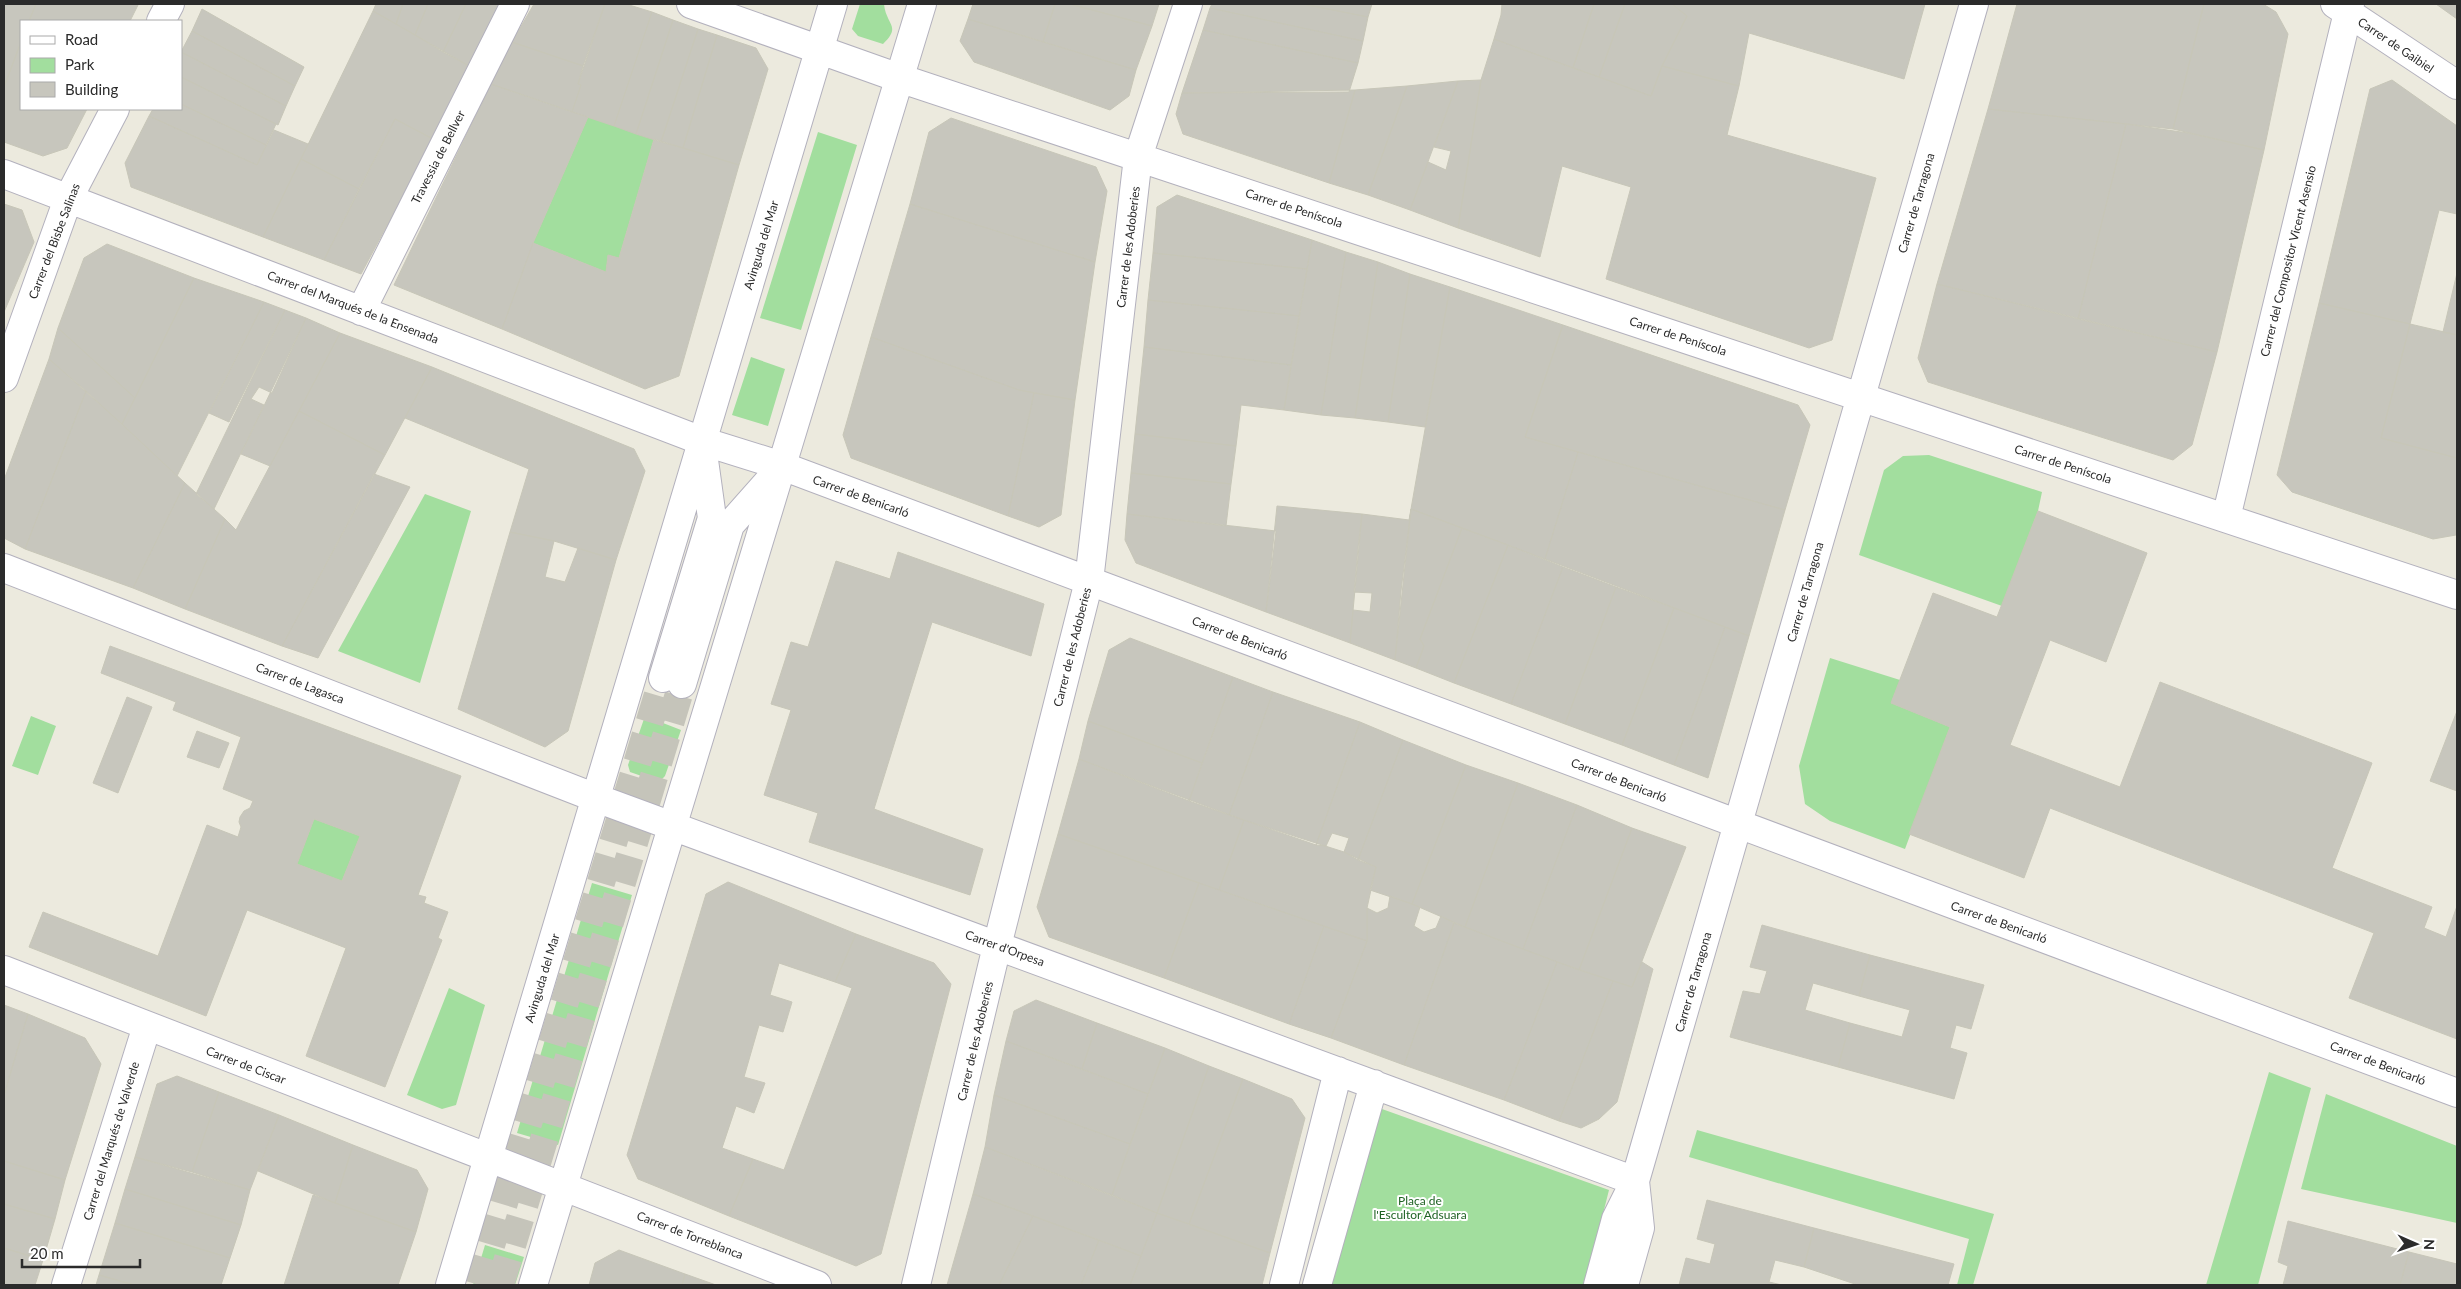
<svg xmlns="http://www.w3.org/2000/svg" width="2461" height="1289" font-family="Lato,sans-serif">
	<rect width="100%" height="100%" fill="#eceade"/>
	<path fill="#a2de9e" d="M 860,4 L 884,4 C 886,25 902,26 883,44 L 858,36 L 852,29 Z
		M 588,117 L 654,139 L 619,258 L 608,255 L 606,272 L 533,243 Z
		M 818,132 L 857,145 L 801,330 L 760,318 Z
		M 751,357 L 785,369 L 768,426 L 732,415 Z
		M 1929,455 L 2042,492 L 2038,511 L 2002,606 L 1859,555 L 1884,470 L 1903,456 Z
		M 425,494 L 471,511 L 420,683 L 338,651 Z
		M 1830,658 L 1900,680 L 1891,703 L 1950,727 L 1905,849 L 1830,821 L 1805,804 L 1799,766 Z
		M 31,716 L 56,726 L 38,775 L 12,766 Z
		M 645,716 L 681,730 L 665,776 L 659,782 L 630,772 L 628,765 Z
		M 314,819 L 360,836 L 342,881 L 297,864 Z
		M 592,883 L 632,895 L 558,1145 L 517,1133 Z
		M 449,988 L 485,1005 L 456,1105 L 442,1109 L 407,1095 Z
		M 2269,1072 L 2311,1088 L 2258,1285 L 2206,1285 Z
		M 2326,1094 L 2457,1146 L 2457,1223 L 2301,1189 Z
		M 1368,1104 L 1609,1190 L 1585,1285 L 1315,1285 Z
		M 1697,1130 L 1994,1214 L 1973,1285 L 1957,1285 L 1969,1239 L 1689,1157 Z
		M 485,1245 L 524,1257 L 515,1285 L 473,1285 Z"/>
	<path fill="#c7c6bd" stroke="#c7c6b8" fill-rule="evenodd" d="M 4,4 L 36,4 L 29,21 L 21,21 L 21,42 L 4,87 Z
		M 36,4 L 134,4 L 138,5 L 130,21 L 29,21 Z
		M 376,4 L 403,4 L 396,24 L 373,11 Z
		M 403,4 L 428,4 L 415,35 L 396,24 Z
		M 428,4 L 466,4 L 443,52 L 415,35 Z
		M 466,4 L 504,4 L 471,67 L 443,52 Z
		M 534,4 L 605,4 L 583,66 L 512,42 Z
		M 605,4 L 626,4 L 652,12 L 614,126 L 572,112 L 581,85 L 578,84 Z
		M 973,4 L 1055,4 L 1043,42 L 968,19 Z
		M 1055,4 L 1070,4 L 1152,26 L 1136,70 L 1043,42 Z
		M 1070,4 L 1159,4 L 1152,26 Z
		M 1212,4 L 1303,4 L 1368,17 L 1363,41 L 1210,8 Z
		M 1303,4 L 1372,4 L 1368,17 Z
		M 1502,4 L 1594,4 L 1573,68 L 1494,39 L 1501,15 Z
		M 1594,4 L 1625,4 L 1599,77 L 1573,68 Z
		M 1625,4 L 1672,4 L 1687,16 L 1662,66 L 1651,96 L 1599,77 Z
		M 1672,4 L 1925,4 L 1904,79 L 1749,33 L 1739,86 L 1662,66 L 1687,16 Z
		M 2017,4 L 2204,4 L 2173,129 L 1988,109 Z
		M 2204,4 L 2263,4 L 2276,12 L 2288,34 L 2264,150 L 2173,129 Z
		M 2436,4 L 2457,4 L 2457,19 Z
		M 1210,8 L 1363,41 L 1358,63 L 1203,30 Z
		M 202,9 L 304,67 L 295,86 L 192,31 Z
		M 373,11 L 471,67 L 433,139 L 395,119 L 359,189 L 301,159 Z
		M 652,12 L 673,20 L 636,134 L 614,126 Z
		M 968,19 L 1136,70 L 1129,96 L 1110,110 L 974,62 L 960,41 Z
		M 673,20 L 698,29 L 661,142 L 636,134 Z
		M 698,29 L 717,35 L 683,148 L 661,142 Z
		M 1203,30 L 1358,63 L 1349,92 L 1182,93 Z
		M 192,31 L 295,86 L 286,106 L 181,52 Z
		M 717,35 L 756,48 L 768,69 L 739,165 L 683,148 Z
		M 1494,39 L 1651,96 L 1662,66 L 1739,86 L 1727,135 L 1876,178 L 1832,340 L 1809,348 L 1606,279 L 1631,187 L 1562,166 L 1540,257 L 1458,228 L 1481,80 Z
		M 21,42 L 21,109 L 87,109 L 67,148 L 43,156 L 4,142 L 4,87 Z
		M 512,42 L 583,66 L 578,84 L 581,85 L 572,112 L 491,84 Z
		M 181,52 L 286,106 L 278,125 L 181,77 Z
		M 181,77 L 276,124 L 266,145 L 181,104 Z
		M 1481,80 L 1458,228 L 1410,210 L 1428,162 L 1446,170 L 1451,151 L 1434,147 L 1458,81 Z
		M 2392,80 L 2457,126 L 2457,214 L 2439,210 L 2410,324 L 2319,303 L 2370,89 Z
		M 1458,81 L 1410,210 L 1368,195 L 1407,86 Z
		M 491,84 L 588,117 L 533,243 L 502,329 L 394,285 Z
		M 1407,86 L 1368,195 L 1329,183 L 1355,90 Z
		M 1355,90 L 1329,183 L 1183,134 L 1176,114 L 1182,93 Z
		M 181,104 L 266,145 L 257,165 L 149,116 L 153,109 L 181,109 Z
		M 1988,109 L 2126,124 L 2078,319 L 1937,284 Z
		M 149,116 L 257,165 L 274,130 L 308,144 L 263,237 L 131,187 L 125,163 Z
		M 951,118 L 1096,167 L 1107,191 L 1095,262 L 910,204 L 929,132 Z
		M 395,119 L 433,139 L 361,274 L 324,260 Z
		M 2126,124 L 2188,133 L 2264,150 L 2217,352 L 2078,319 Z
		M 654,139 L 739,165 L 679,376 L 645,389 L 502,329 L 533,243 L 606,272 L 608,255 L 619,258 Z
		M 301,159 L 359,189 L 324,260 L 263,237 Z
		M 1177,195 L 1312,240 L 1307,269 L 1153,253 L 1157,207 Z
		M 4,204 L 22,210 L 34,242 L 4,312 Z
		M 910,204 L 1095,262 L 1075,400 L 1019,390 L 871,337 Z
		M 1312,240 L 1346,252 L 1321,415 L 1284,410 Z
		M 107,244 L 194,278 L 135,398 L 58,328 L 84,258 Z
		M 1346,252 L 1378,262 L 1355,418 L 1321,415 Z
		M 1153,253 L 1307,269 L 1299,316 L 1148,300 Z
		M 1378,262 L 1410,274 L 1388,422 L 1355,418 Z
		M 2457,273 L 2457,335 L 2443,332 Z
		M 1410,274 L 1450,287 L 1425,427 L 1388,422 Z
		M 194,278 L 264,302 L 177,476 L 122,424 Z
		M 1937,284 L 2217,352 L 2192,445 L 2173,460 L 1928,382 L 1918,358 Z
		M 1450,287 L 1563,325 L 1525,437 L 1578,452 L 1545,559 L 1411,509 Z
		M 1148,300 L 1299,316 L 1291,365 L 1144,347 Z
		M 264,302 L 285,310 L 229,422 L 209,413 Z
		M 2319,303 L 2410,324 L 2381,438 L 2457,458 L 2456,535 L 2433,539 L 2292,492 L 2277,475 Z
		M 285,310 L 306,318 L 272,393 L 259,387 L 251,399 L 264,405 L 214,509 L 196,494 Z
		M 306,318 L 340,333 L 270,466 L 241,454 Z
		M 2410,324 L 2457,335 L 2457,458 L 2381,438 Z
		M 1563,325 L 1798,405 L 1810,425 L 1785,510 L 1525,437 Z
		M 58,328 L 135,398 L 122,424 L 49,359 Z
		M 340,333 L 432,367 L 385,455 L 299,411 Z
		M 871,337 L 1019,390 L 1034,393 L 1008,516 L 851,458 L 843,435 Z
		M 1144,347 L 1291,365 L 1284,410 L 1241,405 L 1236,446 L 1135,434 Z
		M 49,359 L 86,391 L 25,549 L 4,538 L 4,480 Z
		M 432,367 L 634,449 L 645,471 L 616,560 L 554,541 L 510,532 L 529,469 L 405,418 Z
		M 86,391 L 185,483 L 133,588 L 25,549 Z
		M 1034,393 L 1075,400 L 1061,515 L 1039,527 L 1008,516 Z
		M 299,411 L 385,455 L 282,646 L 185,609 L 225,519 L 236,530 Z
		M 1135,434 L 1236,446 L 1231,484 L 1131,473 Z
		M 1578,452 L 1785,510 L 1749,636 L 1545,559 Z
		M 1131,473 L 1231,484 L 1226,526 L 1127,514 Z
		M 374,474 L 410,487 L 318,658 L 282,646 Z
		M 185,483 L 225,519 L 185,609 L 133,588 Z
		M 1277,506 L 1362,514 L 1350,643 L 1266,612 Z
		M 1411,509 L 1401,591 L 1395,660 L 1350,643 L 1353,610 L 1370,612 L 1372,593 L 1354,592 L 1358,548 L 1362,514 L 1409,520 Z
		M 1411,509 L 1462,528 L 1420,639 L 1424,646 L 1416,668 L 1395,660 Z
		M 2038,511 L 2147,553 L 2106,662 L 2050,640 L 2010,745 L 2120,787 L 2160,682 L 2372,763 L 2332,868 L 2432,907 L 2424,928 L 2446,937 L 2457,906 L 2457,1039 L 2349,998 L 2374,933 L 2050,808 L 2024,878 L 1909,834 L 1950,727 L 1891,703 L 1933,593 L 1997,617 Z
		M 1127,514 L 1276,531 L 1266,612 L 1136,563 L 1125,540 Z
		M 1462,528 L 1508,545 L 1454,683 L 1416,668 L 1424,646 L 1420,639 Z
		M 510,532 L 554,541 L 545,577 L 565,582 L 578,548 L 616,560 L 568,731 L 545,747 L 458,709 Z
		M 1508,545 L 1563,567 L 1511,704 L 1454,683 Z
		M 898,552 L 1044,604 L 1031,656 L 932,622 L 874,809 L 983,849 L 970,895 L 809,842 L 818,813 L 764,795 L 791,710 L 771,704 L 791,642 L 808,647 L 836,561 L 890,579 Z
		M 1563,567 L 1616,587 L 1565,724 L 1511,704 Z
		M 1616,587 L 1674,608 L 1622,745 L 1565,724 Z
		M 1674,608 L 1725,627 L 1674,765 L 1622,745 Z
		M 1725,627 L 1749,636 L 1708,778 L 1674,765 Z
		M 1130,638 L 1233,677 L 1202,763 L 1088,721 L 1109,650 Z
		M 110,646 L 461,776 L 418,895 L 426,897 L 424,903 L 448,912 L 438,938 L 442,940 L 385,1087 L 306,1056 L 346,948 L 247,910 L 206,1016 L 29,947 L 43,912 L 158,956 L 207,825 L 238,837 L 241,827 L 239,822 L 240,817 L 244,811 L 250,808 L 253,801 L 223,789 L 241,737 L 173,710 L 176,702 L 101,673 ZM 314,819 L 360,836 L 342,881 L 297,864 Z
		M 1233,677 L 1273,692 L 1229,815 L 1189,801 Z
		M 1273,692 L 1360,722 L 1316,845 L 1229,815 Z
		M 127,697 L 152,707 L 118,793 L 93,783 Z
		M 2457,711 L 2457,791 L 2430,781 Z
		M 1088,721 L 1202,763 L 1189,801 L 1079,759 Z
		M 1360,722 L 1403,740 L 1358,860 L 1344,852 L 1349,838 L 1332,833 L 1326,846 L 1316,845 Z
		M 197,731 L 229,743 L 219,768 L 187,757 Z
		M 1403,740 L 1466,765 L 1412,904 L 1370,890 L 1376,867 L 1358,860 Z
		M 1079,759 L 1244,820 L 1219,890 L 1058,834 Z
		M 1466,765 L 1518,783 L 1465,927 L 1412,904 Z
		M 1518,783 L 1577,805 L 1523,949 L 1465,927 Z
		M 1577,805 L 1632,828 L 1579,970 L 1523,949 Z
		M 1244,820 L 1344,852 L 1376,867 L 1367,908 L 1367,941 L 1219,890 Z
		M 1632,828 L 1686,847 L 1632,987 L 1579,970 Z
		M 1058,834 L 1199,883 L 1164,978 L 1049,937 L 1037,907 Z
		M 728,882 L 856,934 L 835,982 L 779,963 L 770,995 L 792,1002 L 783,1032 L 759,1025 L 744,1077 L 765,1083 L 754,1113 L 736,1106 L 722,1148 L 753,1159 L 729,1216 L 638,1179 L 627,1155 L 706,894 Z
		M 1199,883 L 1324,926 L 1289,1024 L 1164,978 Z
		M 1390,896 L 1420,907 L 1414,926 L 1424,932 L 1436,928 L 1441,916 L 1454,923 L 1404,1065 L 1331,1038 L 1367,941 L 1367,908 L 1377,913 L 1388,908 Z
		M 1454,923 L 1557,962 L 1504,1100 L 1404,1065 Z
		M 1762,925 L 1870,955 L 1859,996 L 1813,983 L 1805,1010 L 1850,1023 L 1838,1067 L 1730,1037 L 1743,991 L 1760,994 L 1767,971 L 1750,967 Z
		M 1324,926 L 1367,941 L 1331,1038 L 1289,1024 Z
		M 856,934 L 934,963 L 951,984 L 881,1254 L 856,1266 L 729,1216 L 753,1159 L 784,1170 L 852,988 L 835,982 Z
		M 1870,955 L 1984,985 L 1971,1029 L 1956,1025 L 1950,1048 L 1967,1053 L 1954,1099 L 1838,1067 L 1850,1023 L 1902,1037 L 1910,1010 L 1859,996 Z
		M 1557,962 L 1613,981 L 1559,1121 L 1504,1100 Z
		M 1642,962 L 1653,969 L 1617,1102 L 1599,1119 L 1581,1128 L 1559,1121 L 1613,981 L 1632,987 Z
		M 1036,1000 L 1097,1023 L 1082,1069 L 1006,1041 L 1014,1011 Z
		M 4,1005 L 28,1014 L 4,1095 Z
		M 28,1014 L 85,1038 L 101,1064 L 65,1180 L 4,1161 L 4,1095 Z
		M 1097,1023 L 1165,1048 L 1148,1094 L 1082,1069 Z
		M 1006,1041 L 1148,1094 L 1130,1144 L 994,1095 Z
		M 1165,1048 L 1209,1066 L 1157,1213 L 1112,1195 Z
		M 1209,1066 L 1243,1079 L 1189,1224 L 1157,1213 Z
		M 177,1076 L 219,1092 L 192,1172 L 135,1157 L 157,1084 Z
		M 1243,1079 L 1292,1099 L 1305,1118 L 1270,1253 L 1189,1224 Z
		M 219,1092 L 279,1115 L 250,1190 L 192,1172 Z
		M 994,1095 L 1130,1144 L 1112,1195 L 985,1147 Z
		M 279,1115 L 353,1145 L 335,1203 L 258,1171 Z
		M 353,1145 L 417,1170 L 428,1189 L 416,1232 L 335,1203 Z
		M 985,1147 L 1157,1213 L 1141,1256 L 973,1194 Z
		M 135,1157 L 250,1190 L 241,1225 L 125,1189 Z
		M 4,1161 L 65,1180 L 55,1219 L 4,1204 Z
		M 125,1189 L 241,1225 L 230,1258 L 115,1223 Z
		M 973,1194 L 1033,1216 L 999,1285 L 947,1285 Z
		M 313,1195 L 416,1232 L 398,1285 L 284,1285 Z
		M 1707,1200 L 1814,1228 L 1804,1267 L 1775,1260 L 1769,1282 L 1782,1285 L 1679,1285 L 1686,1258 L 1710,1264 L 1715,1244 L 1697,1239 Z
		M 4,1204 L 55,1219 L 43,1260 L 4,1248 Z
		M 1157,1213 L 1270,1253 L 1262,1285 L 1130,1285 Z
		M 1033,1216 L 1099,1240 L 1081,1285 L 999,1285 Z
		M 2288,1221 L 2409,1252 L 2400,1285 L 2283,1285 L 2288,1266 L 2278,1262 Z
		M 115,1223 L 230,1258 L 221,1285 L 134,1285 L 99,1275 Z
		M 1814,1228 L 1954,1264 L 1948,1285 L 1858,1285 L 1804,1267 Z
		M 1099,1240 L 1141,1256 L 1130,1285 L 1081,1285 Z
		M 4,1248 L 43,1260 L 35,1285 L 4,1285 Z
		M 619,1250 L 685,1274 L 682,1285 L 589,1285 L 595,1263 Z
		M 2409,1252 L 2457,1264 L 2457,1285 L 2400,1285 Z
		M 685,1274 L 716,1285 L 682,1285 Z
		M 99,1275 L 134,1285 L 96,1285 Z"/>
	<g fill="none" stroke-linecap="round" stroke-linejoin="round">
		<path stroke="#c5c4ba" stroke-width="28" stroke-dasharray="28 14" stroke-linecap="butt" d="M 479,1285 L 663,678
			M 500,1285 L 682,684"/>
		<defs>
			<path id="minor" d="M 691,4 L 899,78 L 2457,595
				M 2335,4 L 2457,85
				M 161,21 L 170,4
				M 4,174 L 702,441 L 782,466 L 2457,1093
				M 361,311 L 515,4
				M 4,378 L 68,199 L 115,109
				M 2226,518 L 2350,4
				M 4,568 L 596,798 L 1635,1181
				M 663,678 L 712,518 L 703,453
				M 682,684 L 730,525 L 776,473
				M 4,970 L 817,1285
				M 66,1285 L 147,1026
				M 450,1285 L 833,4
				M 533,1285 L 922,4
				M 916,1285 L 997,946 L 1089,581 L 1138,157 L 1188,4
				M 1284,1285 L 1338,1071
				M 1317,1285 L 1374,1084
				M 1598,1285 L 1616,1219 L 1635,1181 L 1974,4
				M 1624,1285 L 1640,1228 L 1635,1181"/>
		</defs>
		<use href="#minor" stroke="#b3b1bd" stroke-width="30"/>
		<use href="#minor" stroke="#fff" stroke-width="28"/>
	</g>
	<g text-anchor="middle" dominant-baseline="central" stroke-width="4" stroke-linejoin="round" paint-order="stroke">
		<g font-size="12" fill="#2b2b2b" stroke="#fff">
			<text transform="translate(2396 45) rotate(34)">Carrer de Gaibiel</text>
			<text transform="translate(438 157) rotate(-63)">Travessia de Bellver</text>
			<text transform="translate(1916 203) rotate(-74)">Carrer de Tarragona</text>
			<text transform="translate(1294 208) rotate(18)">Carrer de Peníscola</text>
			<text transform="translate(54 241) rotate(-69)">Carrer del Bisbe Salinas</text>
			<text transform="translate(761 245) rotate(-73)">Avinguda del Mar</text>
			<text transform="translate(1128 247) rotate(-83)">Carrer de les Adoberies</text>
			<text transform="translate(2288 261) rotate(-76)">Carrer del Compositor Vicent Asensio</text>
			<text transform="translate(353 307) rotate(21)">Carrer del Marqués de la Ensenada</text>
			<text transform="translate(1678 336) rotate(18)">Carrer de Peníscola</text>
			<text transform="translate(2063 464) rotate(18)">Carrer de Peníscola</text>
			<text transform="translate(861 496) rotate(20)">Carrer de Benicarló</text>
			<text transform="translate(1805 592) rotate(-74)">Carrer de Tarragona</text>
			<text transform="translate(1240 638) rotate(21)">Carrer de Benicarló</text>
			<text transform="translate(1072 647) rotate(-76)">Carrer de les Adoberies</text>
			<text transform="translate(300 683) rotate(21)">Carrer de Lagasca</text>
			<text transform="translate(1619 780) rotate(21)">Carrer de Benicarló</text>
			<text transform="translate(1999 922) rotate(20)">Carrer de Benicarló</text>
			<text transform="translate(1005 948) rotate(20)">Carrer d'Orpesa</text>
			<text transform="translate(542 978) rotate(-73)">Avinguda del Mar</text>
			<text transform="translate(1693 982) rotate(-74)">Carrer de Tarragona</text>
			<text transform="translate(975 1041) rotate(-77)">Carrer de les Adoberies</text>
			<text transform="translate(2378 1063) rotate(21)">Carrer de Benicarló</text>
			<text transform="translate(246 1065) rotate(21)">Carrer de Ciscar</text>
			<text transform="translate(111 1141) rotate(-73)">Carrer del Marqués de Valverde</text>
			<text transform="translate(690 1235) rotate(21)">Carrer de Torreblanca</text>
		</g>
		<g font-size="12" fill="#206325" stroke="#fff">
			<text x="1420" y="1200">Plaça de<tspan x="1420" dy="14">l'Escultor Adsuara</tspan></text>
		</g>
	</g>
	<rect width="2461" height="1289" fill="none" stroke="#2b2b2b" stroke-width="10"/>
	<rect x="20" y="20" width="162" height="90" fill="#ffffff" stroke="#aaaaaa"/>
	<rect x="30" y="36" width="25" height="8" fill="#ffffff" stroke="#aaaaaa"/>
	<text x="65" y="45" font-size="15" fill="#2b2b2b">Road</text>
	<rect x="30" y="58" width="25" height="15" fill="#a2de9e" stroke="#aaaaaa"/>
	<text x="65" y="70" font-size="15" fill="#2b2b2b">Park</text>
	<rect x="30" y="82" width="25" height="15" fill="#c7c6bd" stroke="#aaaaaa"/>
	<text x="65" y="95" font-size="15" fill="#2b2b2b">Building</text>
	<g transform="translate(2416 1244) rotate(92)" stroke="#ffffff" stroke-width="4" paint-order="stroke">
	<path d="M0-4L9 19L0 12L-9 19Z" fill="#2b2b2b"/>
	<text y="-8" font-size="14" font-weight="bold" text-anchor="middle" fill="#2b2b2b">N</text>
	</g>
	<path d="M22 1259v8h118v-8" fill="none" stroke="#2b2b2b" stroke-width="2.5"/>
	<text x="30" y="1259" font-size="15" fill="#2b2b2b" stroke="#ffffff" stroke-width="4" paint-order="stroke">20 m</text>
</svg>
